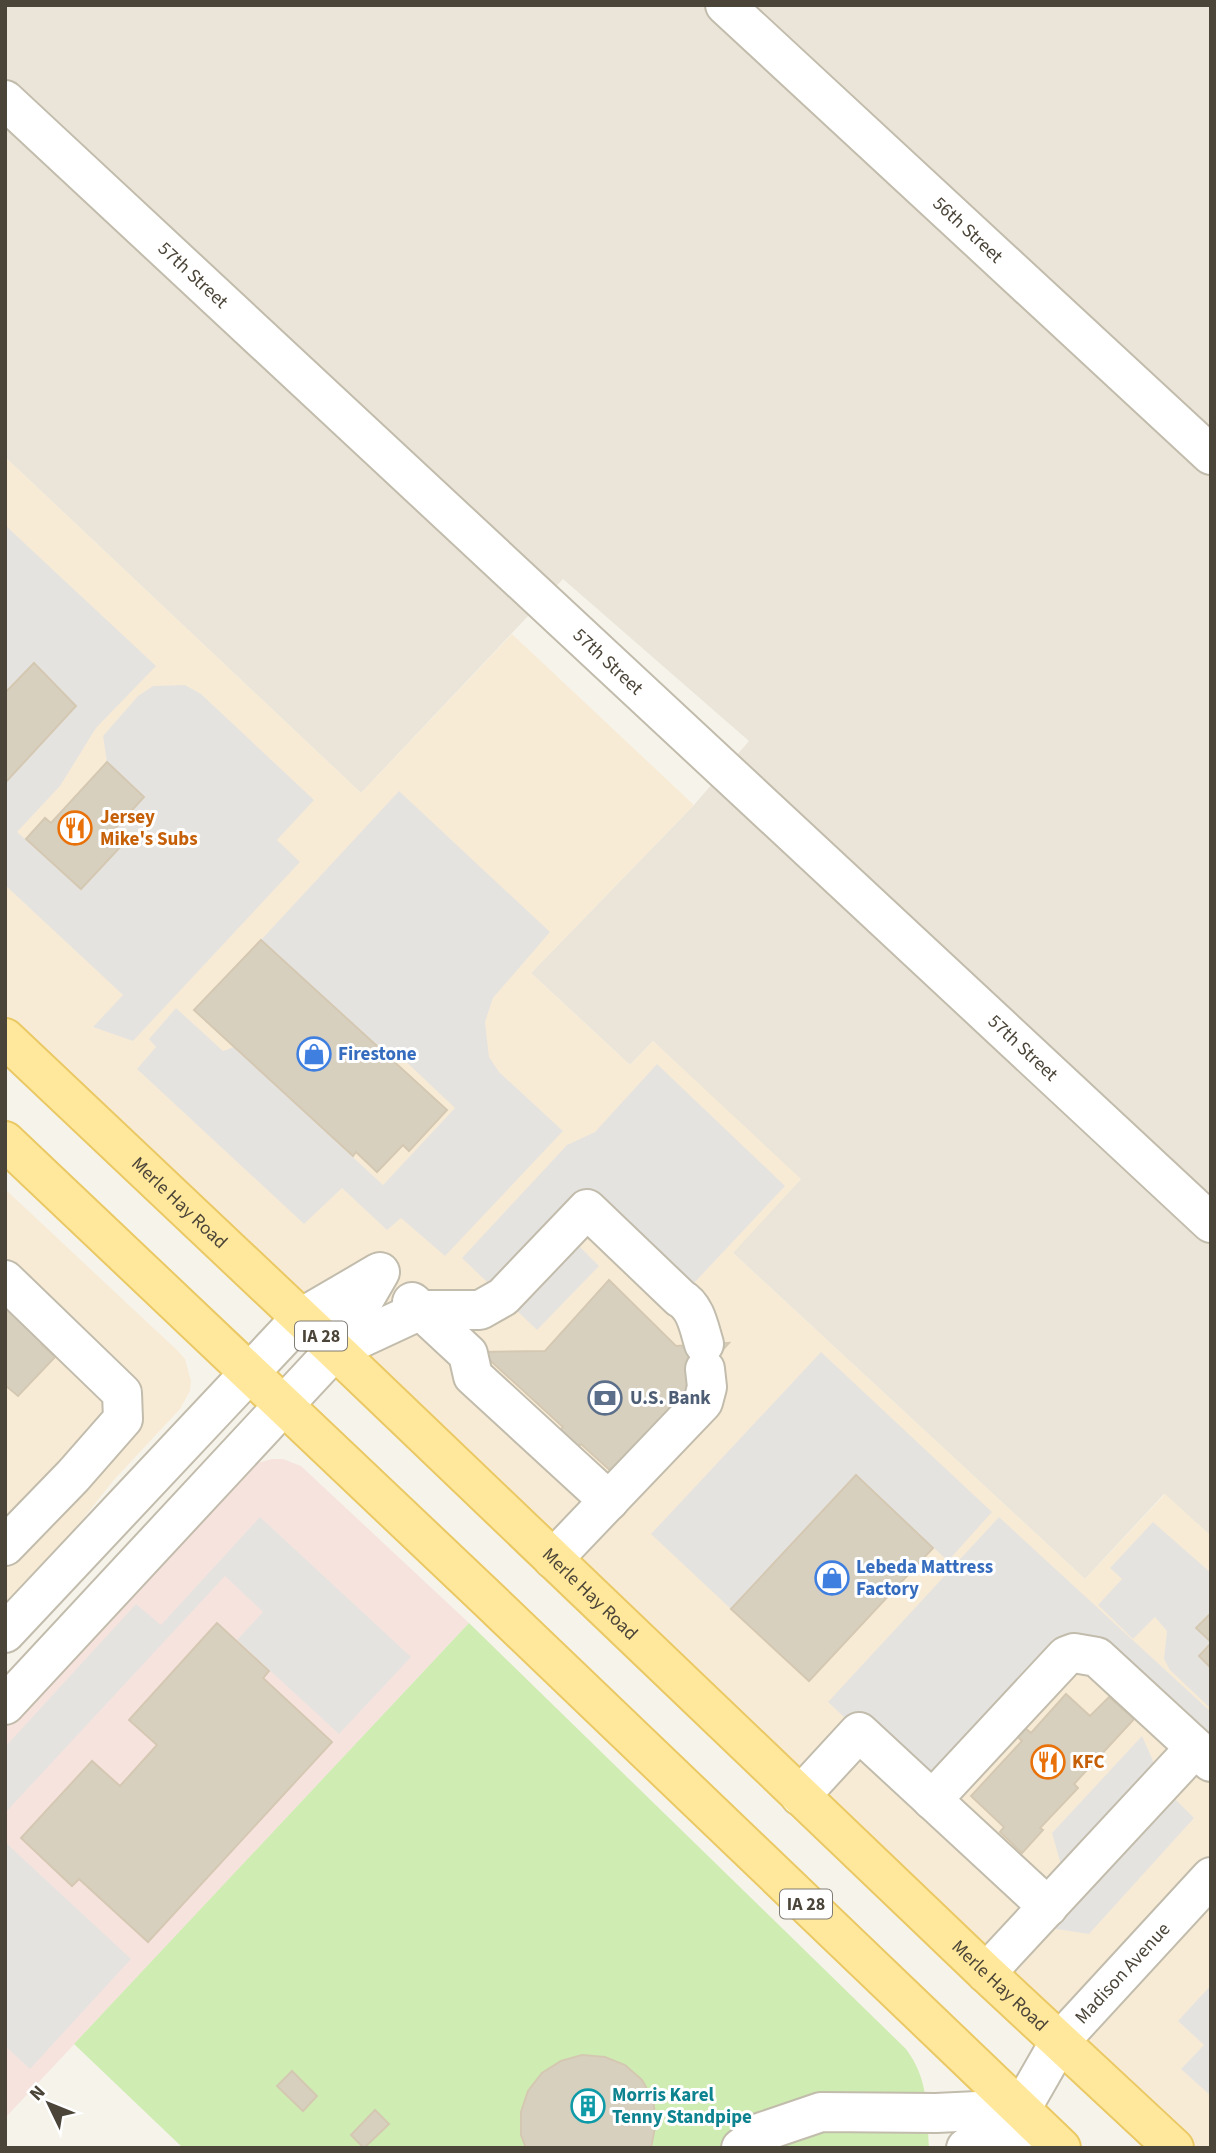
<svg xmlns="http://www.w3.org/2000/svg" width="1216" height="2153" font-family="'Source Sans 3',sans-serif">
	<rect width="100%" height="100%" fill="#f6f3eb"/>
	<path fill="#eae5d8" d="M 5,5 L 1211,5 L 1211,1536 L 1164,1494 L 1085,1579 L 732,1252 L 800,1180 L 653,1041 L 630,1065 L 531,973 L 694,805 L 749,741 L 563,579 L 361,793 L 5,457 Z"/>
	<path fill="#f8ebd6" d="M 5,457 L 361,793 L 512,634 L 694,805 L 531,973 L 630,1065 L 653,1041 L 801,1179 L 733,1253 L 1085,1579 L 1165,1494 L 1211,1536 L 1211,2148 L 1174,2148 L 5,1038 Z
		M 5,1189 L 178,1351 L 185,1359 L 191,1381 L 190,1391 L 180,1409 L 113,1481 L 56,1553 L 5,1606 Z"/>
	<path fill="#f6e3de" d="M 272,1459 L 283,1459 L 301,1466 L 469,1623 L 6,2117 L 5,1724 L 246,1471 L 258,1463 Z"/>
	<path fill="#cfecb2" d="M 469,1623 L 906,2049 C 929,2079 927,2112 929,2148 L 183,2148 L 74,2044 Z"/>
	<path fill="#e5e3df" d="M 5,525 L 156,666 L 96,728 L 60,786 L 17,832 L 80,889 L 123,844 L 111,833 L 144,797 L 107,762 L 103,736 L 138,696 L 153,686 L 185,685 L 201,694 L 314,800 L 277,840 L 300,862 L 133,1041 L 93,1027 L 123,995 L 5,885 L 5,783 L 76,706 L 34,664 L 5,693 Z
		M 399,791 L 550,932 L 493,998 L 485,1022 L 489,1057 L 499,1072 L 563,1131 L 445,1256 L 401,1218 L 387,1230 L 342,1188 L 304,1224 L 137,1069 L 156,1047 L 149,1039 L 176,1008 L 223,1051 L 234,1047 L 383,1185 L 455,1108 L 400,1056 L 394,1062 L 261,940 Z
		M 657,1064 L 785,1186 L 680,1298 L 587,1209 L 565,1232 L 599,1266 L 537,1330 L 462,1258 L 567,1145 L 595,1132 Z
		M 821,1352 L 992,1512 L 948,1561 L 856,1476 L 731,1609 L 651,1534 Z
		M 260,1517 L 411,1657 L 339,1734 L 237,1640 L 263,1612 L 225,1576 L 5,1813 L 5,1747 L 136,1604 L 161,1625 Z
		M 999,1517 L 1211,1712 L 1211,1756 L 1174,1798 L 1194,1818 L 1089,1934 L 1030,1925 L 1067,1886 L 1052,1833 L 1142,1736 L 1155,1765 L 1181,1735 L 1086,1655 L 932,1800 L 828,1702 Z
		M 1153,1522 L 1211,1573 L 1211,1613 L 1196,1628 L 1211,1642 L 1199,1656 L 1211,1668 L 1211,1709 L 1170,1670 L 1164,1659 L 1167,1631 L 1155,1617 L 1133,1639 L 1098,1605 L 1122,1579 L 1110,1568 Z
		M 5,1842 L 131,1959 L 30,2069 L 5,2046 Z
		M 1211,1985 L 1211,2096 L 1181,2069 L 1204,2045 L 1178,2021 Z"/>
	<path fill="#d8d0bf" stroke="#d4c8b2" stroke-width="2" d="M 34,663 L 76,706 L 5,783 L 5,693 Z
		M 107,762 L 144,797 L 111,833 L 123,844 L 81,889 L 26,839 L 45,818 L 51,823 Z
		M 261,940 L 447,1110 L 409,1151 L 403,1145 L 377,1172 L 356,1152 L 353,1156 L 194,1010 Z
		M 609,1280 L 676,1346 L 729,1343 L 612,1472 L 581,1444 L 565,1459 L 547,1443 L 563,1427 L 481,1352 L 545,1351 Z
		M 5,1292 L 50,1334 L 41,1344 L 55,1357 L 18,1396 L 5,1385 Z
		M 856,1475 L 933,1548 L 809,1681 L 731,1609 Z
		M 1211,1613 L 1211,1642 L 1196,1628 Z
		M 217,1623 L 269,1671 L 263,1678 L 332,1742 L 148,1942 L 79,1879 L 72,1886 L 21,1838 L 92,1761 L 120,1786 L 157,1745 L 129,1720 Z
		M 1211,1643 L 1211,1668 L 1199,1656 Z
		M 1066,1694 L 1090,1716 L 1109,1697 L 1134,1719 L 1074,1784 L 1078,1788 L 1040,1828 L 1043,1830 L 1022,1853 L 1000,1832 L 1004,1827 L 971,1796 L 1022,1741 L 1016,1735 L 1024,1727 L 1031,1733 Z
		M 582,2055 L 605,2057 L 625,2065 L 642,2080 L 653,2100 L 656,2122 L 651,2148 L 526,2148 L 521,2135 L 521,2112 L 528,2091 L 542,2073 L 561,2061 Z
		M 292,2071 L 317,2096 L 303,2111 L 277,2086 Z
		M 375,2110 L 389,2124 L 364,2148 L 351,2135 Z"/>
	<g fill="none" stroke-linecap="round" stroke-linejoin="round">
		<defs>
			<g id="minor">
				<path id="s1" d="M 725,5 L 1211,455"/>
				<path id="s2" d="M 5,100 L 1211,1223"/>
				<path d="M 5,1280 L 122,1393 L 123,1419 L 73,1476 L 5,1546"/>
				<path d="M 412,1302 L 468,1354 L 473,1376 L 609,1501"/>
				<path d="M 335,1350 L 421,1310 L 480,1310 L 503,1297 L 587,1209 L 680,1298 C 696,1307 699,1328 704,1344"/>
				<path d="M 553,1559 L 703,1402 L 707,1387 L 705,1369"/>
				<path d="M 5,1633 L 301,1318 L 378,1273"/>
				<path d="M 5,1705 L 335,1350 L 380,1272"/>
				<path d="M 800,1796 L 859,1732 L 1048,1907"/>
				<path d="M 932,1800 L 1066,1656 L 1074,1653 L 1097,1657 L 1211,1762"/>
				<path d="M 986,1973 L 1195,1748"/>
				<path d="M 741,2148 L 762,2132 L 821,2112 L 936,2113 L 1021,2109"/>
				<path id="s3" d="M 966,2148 L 1021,2109 L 1060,2041 L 1211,1877"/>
				<path d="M 1020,2148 L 1021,2109"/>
			</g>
			<g id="major">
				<path id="s4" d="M 5,1038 L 335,1350 L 986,1973 L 1174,2148"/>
				<path d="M 5,1141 L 490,1601 L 1061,2148"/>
			</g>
		</defs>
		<use href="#minor" stroke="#c2bcac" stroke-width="42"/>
		<use href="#major" stroke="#eac965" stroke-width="42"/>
		<use href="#minor" stroke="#fff" stroke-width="38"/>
		<use href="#major" stroke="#ffe89b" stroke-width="38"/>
	</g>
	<defs>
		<symbol id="restaurant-ring" viewBox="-11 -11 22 22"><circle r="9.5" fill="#fff" stroke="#e8710a" stroke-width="1.5"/><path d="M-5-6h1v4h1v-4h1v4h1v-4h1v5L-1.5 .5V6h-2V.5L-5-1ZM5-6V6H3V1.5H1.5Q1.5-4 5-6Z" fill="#e8710a"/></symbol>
		<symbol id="shop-ring" viewBox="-11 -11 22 22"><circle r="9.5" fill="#fff" stroke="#3f7fe0" stroke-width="1.5"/><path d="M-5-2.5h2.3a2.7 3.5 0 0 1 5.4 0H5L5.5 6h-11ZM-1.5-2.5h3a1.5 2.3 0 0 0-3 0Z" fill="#3f7fe0"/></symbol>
		<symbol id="bank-ring" viewBox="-11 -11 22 22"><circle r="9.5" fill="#fff" stroke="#5c6f8a" stroke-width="1.5"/><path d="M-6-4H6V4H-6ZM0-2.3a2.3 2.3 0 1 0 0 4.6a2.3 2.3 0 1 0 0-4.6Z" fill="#5c6f8a"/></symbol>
		<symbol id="building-ring" viewBox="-11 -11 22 22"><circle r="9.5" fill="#fff" stroke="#0f9aa8" stroke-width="1.5"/><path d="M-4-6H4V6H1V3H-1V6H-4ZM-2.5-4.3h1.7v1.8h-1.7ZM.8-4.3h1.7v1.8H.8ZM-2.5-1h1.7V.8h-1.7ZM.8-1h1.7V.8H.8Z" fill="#0f9aa8"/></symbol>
	</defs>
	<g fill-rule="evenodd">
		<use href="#restaurant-ring" x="56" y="809" width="38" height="38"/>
		<use href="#shop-ring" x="295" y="1035" width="38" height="38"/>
		<use href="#bank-ring" x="586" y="1379" width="38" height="38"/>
		<use href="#shop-ring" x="813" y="1559" width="38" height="38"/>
		<use href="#restaurant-ring" x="1029" y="1743" width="38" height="38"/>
		<use href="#building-ring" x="569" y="2087" width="38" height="38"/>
	</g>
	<g text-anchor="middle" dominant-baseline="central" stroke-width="6" stroke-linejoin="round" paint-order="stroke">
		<g fill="#fff" stroke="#817c74" stroke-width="2">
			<rect x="295" y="1321.5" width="52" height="29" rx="5"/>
			<rect x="780" y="1889.5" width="52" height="29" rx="5"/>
		</g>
		<g font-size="18" font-weight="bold" fill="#4b4438">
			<text x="321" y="1336">IA 28</text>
			<text x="806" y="1904">IA 28</text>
		</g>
		<g font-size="19" fill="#4b4438" stroke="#fff">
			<text stroke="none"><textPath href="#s1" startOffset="331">56th Street</textPath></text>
			<text stroke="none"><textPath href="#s2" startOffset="257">57th Street</textPath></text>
			<text stroke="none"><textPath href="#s2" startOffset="824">57th Street</textPath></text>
			<text stroke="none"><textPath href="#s2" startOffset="1391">57th Street</textPath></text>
			<text stroke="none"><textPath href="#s4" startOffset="240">Merle Hay Road</textPath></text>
			<text stroke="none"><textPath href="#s4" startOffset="807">Merle Hay Road</textPath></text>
			<text stroke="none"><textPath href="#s3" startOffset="238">Madison Avenue</textPath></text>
			<text stroke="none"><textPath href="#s4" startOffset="1374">Merle Hay Road</textPath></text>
		</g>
		<g font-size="19" font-weight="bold" fill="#c56008" stroke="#fff" text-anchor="start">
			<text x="100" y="817">Jersey<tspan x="100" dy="22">Mike's Subs</tspan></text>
			<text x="1072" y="1762">KFC</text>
		</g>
		<g font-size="19" font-weight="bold" fill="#366cbe" stroke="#fff" text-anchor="start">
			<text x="338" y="1054">Firestone</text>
			<text x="856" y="1567">Lebeda Mattress<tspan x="856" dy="22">Factory</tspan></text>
		</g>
		<g font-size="19" font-weight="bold" fill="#4e5e75" stroke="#fff" text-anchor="start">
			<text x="630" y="1398">U.S. Bank</text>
		</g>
		<g font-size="19" font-weight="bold" fill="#0d838f" stroke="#fff" text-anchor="start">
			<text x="612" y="2095">Morris Karel<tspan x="612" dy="22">Tenny Standpipe</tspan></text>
		</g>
	</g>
	<rect width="1216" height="2153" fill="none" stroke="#4b4438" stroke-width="14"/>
	<g transform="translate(49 2104) rotate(313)" stroke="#ffffff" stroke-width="5" paint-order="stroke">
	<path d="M0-5L12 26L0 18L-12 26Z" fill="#4b4438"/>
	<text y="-10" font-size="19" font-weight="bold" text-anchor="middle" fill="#4b4438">N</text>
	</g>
</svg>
